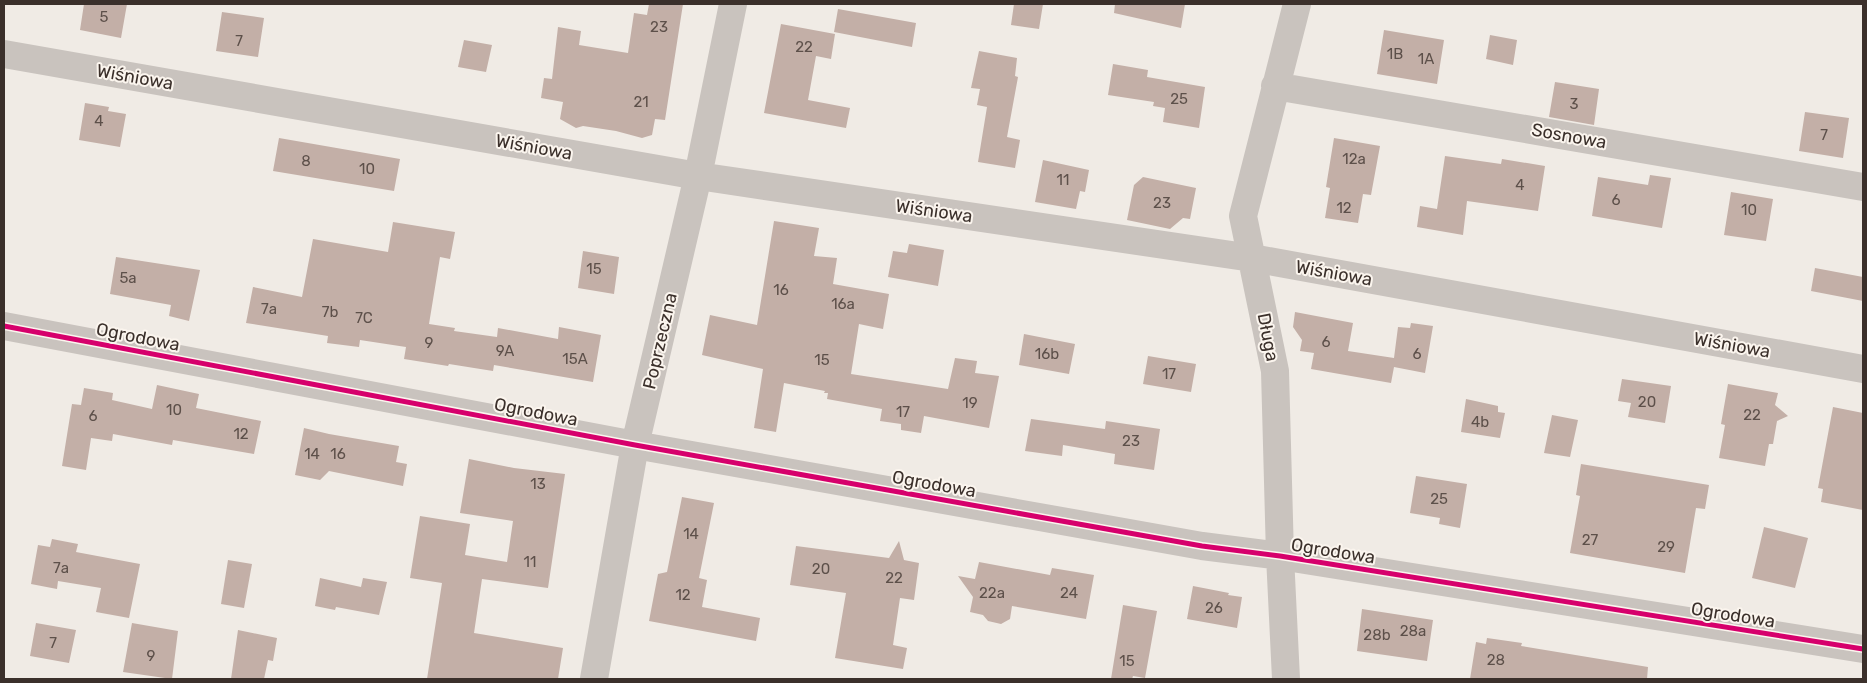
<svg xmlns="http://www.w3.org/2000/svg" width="1867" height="683" font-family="Rubik,sans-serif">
	<rect width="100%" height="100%" fill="#f0ebe5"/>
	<path fill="#c3afa7" d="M 84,4 L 127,4 L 121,38 L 80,30 Z
		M 649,4 L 683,4 L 665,120 L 655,119 L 652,135 L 642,138 L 616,131 L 583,126 L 576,128 L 560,119 L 563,102 L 541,98 L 544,78 L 552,79 L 558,27 L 581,31 L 579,45 L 628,53 L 634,13 L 647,15 Z
		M 1014,4 L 1043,4 L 1039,29 L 1011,25 Z
		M 1115,4 L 1185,4 L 1181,28 L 1114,13 Z
		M 838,9 L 916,23 L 912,47 L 834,32 Z
		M 222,12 L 264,18 L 258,57 L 216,51 Z
		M 781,24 L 835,34 L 831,59 L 816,56 L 808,100 L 850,108 L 846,128 L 764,113 Z
		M 1384,30 L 1444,40 L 1437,84 L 1377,74 Z
		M 1490,35 L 1517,40 L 1513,65 L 1486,59 Z
		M 464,40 L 492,45 L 486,72 L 458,67 Z
		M 979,51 L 1017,58 L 1015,76 L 1018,77 L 1007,137 L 1020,140 L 1015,168 L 978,162 L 987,107 L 977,105 L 980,89 L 971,88 Z
		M 1113,64 L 1148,70 L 1147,77 L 1205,87 L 1199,128 L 1163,122 L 1165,108 L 1153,106 L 1154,102 L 1108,95 Z
		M 1555,82 L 1599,89 L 1594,125 L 1549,117 Z
		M 85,103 L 109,107 L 108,111 L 126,114 L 120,147 L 79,140 Z
		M 1805,112 L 1849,118 L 1843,158 L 1799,151 Z
		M 279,138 L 400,159 L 394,191 L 273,171 Z
		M 1334,138 L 1380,146 L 1371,195 L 1363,194 L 1358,223 L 1325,218 L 1330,188 L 1326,187 Z
		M 1445,156 L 1501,164 L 1502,159 L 1545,166 L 1538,211 L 1467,201 L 1463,235 L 1417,227 L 1420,206 L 1437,209 Z
		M 1043,160 L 1089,170 L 1085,192 L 1080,191 L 1076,209 L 1035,202 Z
		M 1650,175 L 1671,178 L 1662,228 L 1592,216 L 1598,177 L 1648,185 Z
		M 1143,177 L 1196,188 L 1190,219 L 1183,218 L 1170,229 L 1127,220 L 1134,185 Z
		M 1731,192 L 1773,199 L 1766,241 L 1724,235 Z
		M 774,221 L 819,228 L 814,256 L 837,258 L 833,284 L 889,294 L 883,329 L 859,324 L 851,374 L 948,389 L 955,358 L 977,361 L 975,373 L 999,376 L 989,428 L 924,416 L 921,433 L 901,430 L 901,424 L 880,421 L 882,409 L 827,399 L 828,393 L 824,393 L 825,391 L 784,383 L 776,432 L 754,428 L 763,369 L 702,355 L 710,315 L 757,325 Z
		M 393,222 L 455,232 L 450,259 L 440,257 L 429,324 L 455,328 L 454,331 L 497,337 L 498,328 L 558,339 L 559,327 L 601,335 L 593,382 L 494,365 L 493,371 L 449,364 L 448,366 L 404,359 L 406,347 L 360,340 L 359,347 L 327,343 L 328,336 L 246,323 L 253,287 L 302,297 L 313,239 L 388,252 Z
		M 909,244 L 944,250 L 938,286 L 888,277 L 893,251 L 907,253 Z
		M 583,251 L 619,257 L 614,294 L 578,288 Z
		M 116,257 L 200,270 L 189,321 L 169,316 L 171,305 L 110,294 Z
		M 1815,268 L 1863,277 L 1863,301 L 1811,291 Z
		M 1295,312 L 1353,323 L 1348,351 L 1394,358 L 1398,327 L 1410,328 L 1411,323 L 1433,326 L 1425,373 L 1394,367 L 1391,383 L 1311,369 L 1314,353 L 1300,351 L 1302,340 L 1293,327 Z
		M 1024,334 L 1075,344 L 1069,374 L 1019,365 Z
		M 1148,356 L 1196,364 L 1191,392 L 1143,384 Z
		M 1622,379 L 1671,386 L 1665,423 L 1628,417 L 1631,403 L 1618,401 Z
		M 1728,384 L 1778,393 L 1775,405 L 1788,416 L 1777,421 L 1773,444 L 1769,444 L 1765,466 L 1719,458 L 1725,425 L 1721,424 Z
		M 157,385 L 199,394 L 196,408 L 261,421 L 254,454 L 173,440 L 172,445 L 113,434 L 112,441 L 91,438 L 86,470 L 62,466 L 72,404 L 81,405 L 84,388 L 113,393 L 112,400 L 152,409 Z
		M 1466,399 L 1498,406 L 1498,412 L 1505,413 L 1500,438 L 1461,432 Z
		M 1833,407 L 1863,413 L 1863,510 L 1821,502 L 1823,489 L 1818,488 Z
		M 1552,415 L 1578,420 L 1570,457 L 1544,453 Z
		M 1031,419 L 1105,429 L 1106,421 L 1160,429 L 1154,470 L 1114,464 L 1115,454 L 1063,445 L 1062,456 L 1025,451 Z
		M 304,428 L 329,434 L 399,446 L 396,462 L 407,464 L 403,486 L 329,471 L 320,480 L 295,475 Z
		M 469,459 L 514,468 L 565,474 L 548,588 L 482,579 L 474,633 L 563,648 L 558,679 L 427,679 L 442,583 L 410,578 L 420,516 L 470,524 L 465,555 L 507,562 L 513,521 L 460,513 Z
		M 1581,464 L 1709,485 L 1705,509 L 1696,508 L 1685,573 L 1570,553 L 1580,496 L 1576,495 Z
		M 1416,476 L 1467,484 L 1460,528 L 1439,524 L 1440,518 L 1410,513 Z
		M 682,497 L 714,503 L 699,578 L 707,580 L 702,607 L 760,618 L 756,641 L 649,621 L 658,574 L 667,572 Z
		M 1764,527 L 1808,538 L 1795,588 L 1752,578 Z
		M 52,539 L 78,544 L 76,552 L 140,564 L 129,618 L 96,612 L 101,588 L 58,581 L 57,589 L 31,584 L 38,545 L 50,547 Z
		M 899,541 L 904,560 L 919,563 L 914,600 L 900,598 L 893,645 L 907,648 L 903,669 L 835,658 L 846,593 L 790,585 L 796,546 L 889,558 Z
		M 228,560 L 252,564 L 244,608 L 221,604 Z
		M 979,562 L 1050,575 L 1052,568 L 1094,575 L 1086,619 L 1012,606 L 1010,619 L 1001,624 L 988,621 L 983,615 L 970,612 L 973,597 L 958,576 L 975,579 Z
		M 320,578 L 361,587 L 363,578 L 387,582 L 379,615 L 336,607 L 335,610 L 315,606 Z
		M 1193,586 L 1229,593 L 1228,595 L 1242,597 L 1237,628 L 1187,619 Z
		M 1123,605 L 1157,611 L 1145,678 L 1133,676 L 1132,679 L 1111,679 Z
		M 1362,609 L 1433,620 L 1427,661 L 1357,651 Z
		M 36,623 L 76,630 L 69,663 L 30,656 Z
		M 132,623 L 178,631 L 172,679 L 123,672 Z
		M 238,630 L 277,638 L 273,661 L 268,660 L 264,679 L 231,679 Z
		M 1487,638 L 1522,643 L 1521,646 L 1648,667 L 1647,679 L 1470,679 L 1476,642 L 1486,644 Z"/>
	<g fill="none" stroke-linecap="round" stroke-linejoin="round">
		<path stroke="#c9c3be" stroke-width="28" d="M 4,54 L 698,176 L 1252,258 L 1863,369
			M 1275,86 L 1863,187
			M 4,326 L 635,445 L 1202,546 L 1280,556 L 1863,649
			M 594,679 L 635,445 L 698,176 L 733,4
			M 1286,679 L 1280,556 L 1275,371 L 1243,216 L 1297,4"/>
		<defs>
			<path id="cycleway" d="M 4,326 L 635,445 L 1202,546 L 1280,556 L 1863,649"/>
		</defs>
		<use href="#cycleway" stroke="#fbf5ee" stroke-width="8"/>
		<use href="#cycleway" stroke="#d6006c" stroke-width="5"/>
	</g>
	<g text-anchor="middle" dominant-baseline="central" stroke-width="4" stroke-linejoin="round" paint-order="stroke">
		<g font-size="15" fill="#5d504a">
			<text x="104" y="17">5</text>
			<text x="659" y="27">23</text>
			<text x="239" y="41">7</text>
			<text x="804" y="47">22</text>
			<text x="1395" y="54">1B</text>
			<text x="1426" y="59">1A</text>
			<text x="1179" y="99">25</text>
			<text x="641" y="102">21</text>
			<text x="1574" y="104">3</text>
			<text x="99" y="121">4</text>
			<text x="1824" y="135">7</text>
			<text x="1354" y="159">12a</text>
			<text x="306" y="161">8</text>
			<text x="367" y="169">10</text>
			<text x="1063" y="180">11</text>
			<text x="1520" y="185">4</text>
			<text x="1616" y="200">6</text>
			<text x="1162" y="203">23</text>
			<text x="1344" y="208">12</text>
			<text x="1749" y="210">10</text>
			<text x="594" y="269">15</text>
			<text x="128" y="278">5a</text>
			<text x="781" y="290">16</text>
			<text x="843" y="304">16a</text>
			<text x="269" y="309">7a</text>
			<text x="330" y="312">7b</text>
			<text x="364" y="318">7C</text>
			<text x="1326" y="342">6</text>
			<text x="429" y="343">9</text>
			<text x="505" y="351">9A</text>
			<text x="1047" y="354">16b</text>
			<text x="1417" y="354">6</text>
			<text x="575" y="359">15A</text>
			<text x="822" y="360">15</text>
			<text x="1169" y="374">17</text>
			<text x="1647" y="402">20</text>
			<text x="970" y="403">19</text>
			<text x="174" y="410">10</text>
			<text x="903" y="412">17</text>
			<text x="1752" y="415">22</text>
			<text x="93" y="416">6</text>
			<text x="1480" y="422">4b</text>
			<text x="241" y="434">12</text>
			<text x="1131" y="441">23</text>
			<text x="312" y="454">14</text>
			<text x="338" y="454">16</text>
			<text x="538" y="484">13</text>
			<text x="1439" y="499">25</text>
			<text x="691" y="534">14</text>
			<text x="1590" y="540">27</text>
			<text x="1666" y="547">29</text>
			<text x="530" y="562">11</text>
			<text x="61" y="568">7a</text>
			<text x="821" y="569">20</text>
			<text x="894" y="578">22</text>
			<text x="992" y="593">22a</text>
			<text x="1069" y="593">24</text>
			<text x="683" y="595">12</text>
			<text x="1214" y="608">26</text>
			<text x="1413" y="631">28a</text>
			<text x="1377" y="635">28b</text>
			<text x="53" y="643">7</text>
			<text x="151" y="656">9</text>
			<text x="1496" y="660">28</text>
			<text x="1127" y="661">15</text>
		</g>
		<g font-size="18" fill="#3b302b" stroke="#fbf5ee">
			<text transform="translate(135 77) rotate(10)">Wiśniowa</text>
			<text transform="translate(1569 136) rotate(10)">Sosnowa</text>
			<text transform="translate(534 147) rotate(10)">Wiśniowa</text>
			<text transform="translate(934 211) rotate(8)">Wiśniowa</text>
			<text transform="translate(1334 273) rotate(10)">Wiśniowa</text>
			<text transform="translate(138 337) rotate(11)">Ogrodowa</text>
			<text transform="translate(1268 337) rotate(79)">Długa</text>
			<text transform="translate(660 341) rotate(-77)">Poprzeczna</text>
			<text transform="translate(1732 345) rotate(10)">Wiśniowa</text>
			<text transform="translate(536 412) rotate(11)">Ogrodowa</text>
			<text transform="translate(934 484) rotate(10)">Ogrodowa</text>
			<text transform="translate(1333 551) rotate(9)">Ogrodowa</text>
			<text transform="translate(1733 615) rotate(9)">Ogrodowa</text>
		</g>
	</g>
	<rect width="1867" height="683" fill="none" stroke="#3b302b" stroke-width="10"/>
</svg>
